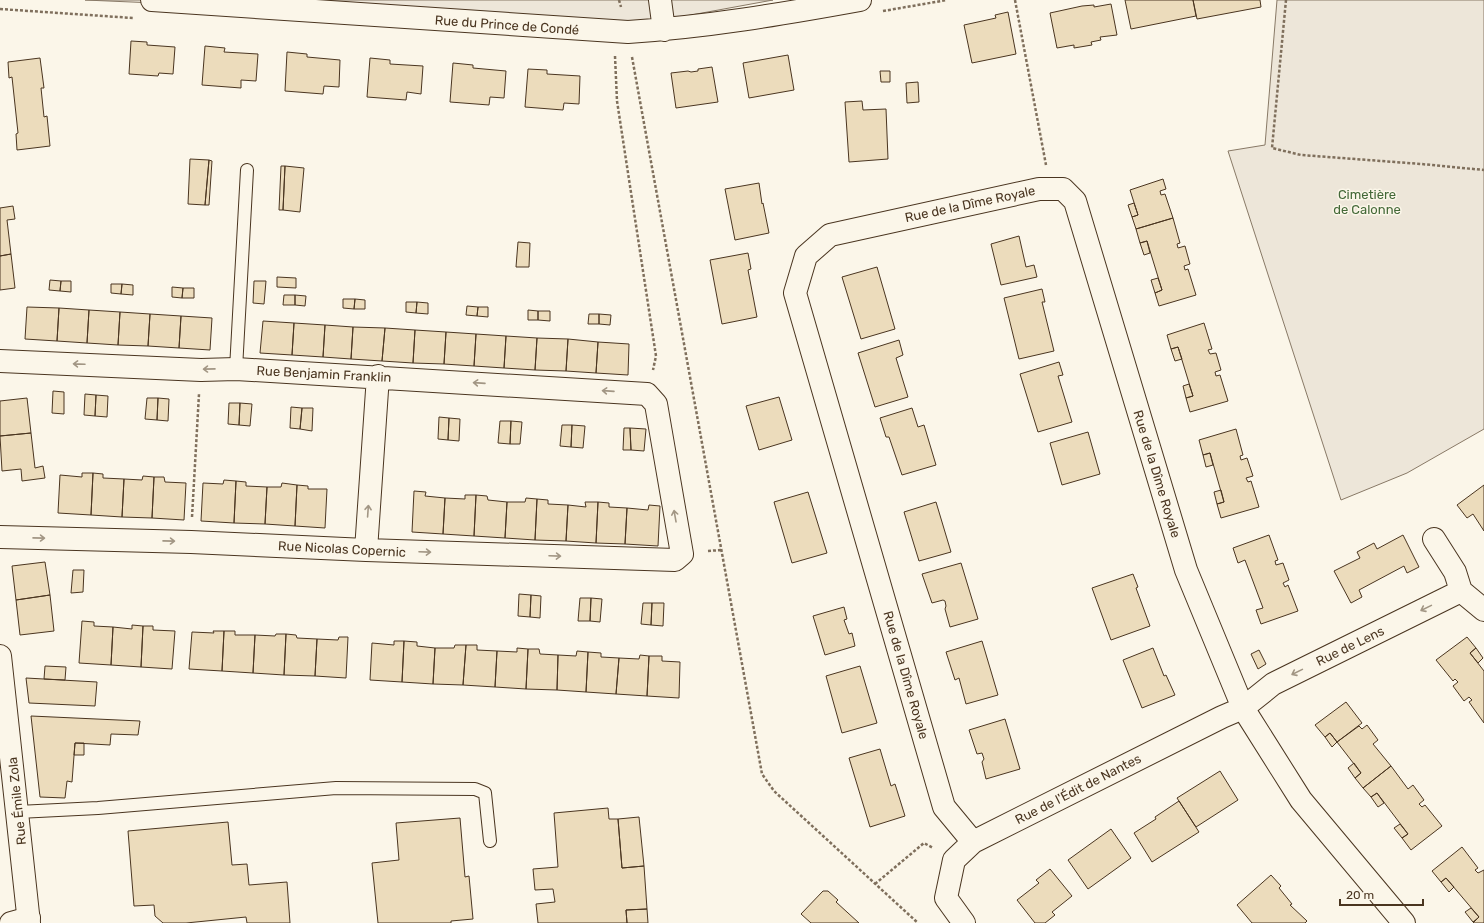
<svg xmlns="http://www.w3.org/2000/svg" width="1484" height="923" font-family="Rubik,sans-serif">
	<rect width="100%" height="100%" fill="#fbf6e9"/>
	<path fill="#ede6d9" stroke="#887966" d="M 85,0 L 773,0 L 642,24 Z
		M 1277,0 L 1484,0 L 1484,429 L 1407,473 L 1341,500 L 1228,151 L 1265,145 Z"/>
	<path fill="#ecdcbc" stroke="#4a3520" d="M 1125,0 L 1193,0 L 1196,16 L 1131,29 Z
		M 1193,0 L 1260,0 L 1261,7 L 1197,19 Z
		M 1111,4 L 1117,35 L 1100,37 L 1101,40 L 1091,42 L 1092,45 L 1074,48 L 1074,45 L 1057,48 L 1050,13 L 1082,6 L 1094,5 L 1094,7 Z
		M 1008,12 L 1016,54 L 972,63 L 964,25 L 996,18 L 995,15 Z
		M 131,41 L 147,42 L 147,45 L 175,47 L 173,74 L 159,73 L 158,76 L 129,74 Z
		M 205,46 L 225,48 L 224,52 L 258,54 L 256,81 L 241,80 L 241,88 L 202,85 Z
		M 287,52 L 307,54 L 307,57 L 340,60 L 339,87 L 324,86 L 323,94 L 285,91 Z
		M 788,55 L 794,90 L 749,98 L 743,63 Z
		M 40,58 L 44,88 L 41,88 L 44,117 L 47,116 L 50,146 L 17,150 L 16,134 L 18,133 L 12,77 L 9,78 L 8,62 Z
		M 370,58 L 390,60 L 390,64 L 423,66 L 421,94 L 407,92 L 406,100 L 367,97 Z
		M 453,63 L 473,65 L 473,68 L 506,71 L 504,98 L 490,97 L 489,105 L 450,102 Z
		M 712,67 L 718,102 L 676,108 L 671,73 L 688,71 L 691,72 L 698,71 L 698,69 Z
		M 528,69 L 547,70 L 547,74 L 580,76 L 579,104 L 564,103 L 563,110 L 525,107 Z
		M 880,71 L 890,71 L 890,82 L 881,82 Z
		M 918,82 L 919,102 L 907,103 L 906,83 Z
		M 862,101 L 863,110 L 886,109 L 888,159 L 849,162 L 845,102 Z
		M 190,159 L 209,160 L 205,205 L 188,204 Z
		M 209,160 L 212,161 L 209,205 L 205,205 Z
		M 281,166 L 285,166 L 283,210 L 279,210 Z
		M 285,166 L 304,168 L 300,212 L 283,210 Z
		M 1163,179 L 1166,189 L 1160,191 L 1161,195 L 1165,194 L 1173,218 L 1136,229 L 1132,217 L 1138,215 L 1130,190 Z
		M 759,183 L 762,204 L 763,203 L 769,233 L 735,240 L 725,189 Z
		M 1134,203 L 1138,215 L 1132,217 L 1128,205 Z
		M 13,206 L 15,219 L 7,220 L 11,254 L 0,256 L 0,208 Z
		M 1173,218 L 1180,243 L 1177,244 L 1178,248 L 1185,246 L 1190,264 L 1184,266 L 1185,270 L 1188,269 L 1196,295 L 1159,306 L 1155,293 L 1162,290 L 1147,241 L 1140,243 L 1136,229 Z
		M 1019,236 L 1026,267 L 1034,265 L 1037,277 L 1001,285 L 991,244 Z
		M 1147,241 L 1150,253 L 1144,255 L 1140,243 Z
		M 518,242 L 530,243 L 529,267 L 516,267 Z
		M 748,253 L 751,269 L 748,270 L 757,317 L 722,324 L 710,260 Z
		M 11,254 L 15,288 L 0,290 L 0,256 Z
		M 877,267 L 895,329 L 861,339 L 842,277 Z
		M 277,277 L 296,278 L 296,288 L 277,287 Z
		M 1158,278 L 1162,290 L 1155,293 L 1151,280 Z
		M 50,280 L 61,281 L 60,291 L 49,290 Z
		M 61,281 L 71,281 L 71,292 L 60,291 Z
		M 254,281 L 266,281 L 264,304 L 253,303 Z
		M 111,284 L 122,284 L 121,294 L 111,293 Z
		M 122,284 L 133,285 L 133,295 L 121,294 Z
		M 172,287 L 183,288 L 182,298 L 172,297 Z
		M 183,288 L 194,288 L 194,298 L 182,298 Z
		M 1042,289 L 1045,302 L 1042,302 L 1054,351 L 1019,359 L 1004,298 Z
		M 284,295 L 295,295 L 295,305 L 283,305 Z
		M 295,295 L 306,296 L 305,306 L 295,305 Z
		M 343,299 L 355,299 L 354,309 L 343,308 Z
		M 355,299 L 365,300 L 365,309 L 354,309 Z
		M 406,302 L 417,302 L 416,313 L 406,312 Z
		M 417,302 L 428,303 L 428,314 L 416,313 Z
		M 467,306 L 478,307 L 477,316 L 466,315 Z
		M 27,307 L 59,308 L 57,341 L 25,339 Z
		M 478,307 L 488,307 L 488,317 L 477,316 Z
		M 59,308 L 89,310 L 87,343 L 57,341 Z
		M 89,310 L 120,312 L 118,345 L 87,343 Z
		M 528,310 L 538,311 L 538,320 L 528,320 Z
		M 538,311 L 550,311 L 550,321 L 538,320 Z
		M 120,312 L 150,314 L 148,346 L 118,345 Z
		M 150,314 L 181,316 L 179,348 L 148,346 Z
		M 589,314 L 599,314 L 599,324 L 588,324 Z
		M 599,314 L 611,315 L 610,325 L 599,324 Z
		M 181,316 L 212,318 L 210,350 L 179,348 Z
		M 263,321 L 294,323 L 292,355 L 260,353 Z
		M 294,323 L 325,325 L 323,357 L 292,355 Z
		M 1204,323 L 1212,349 L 1208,350 L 1210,354 L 1216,353 L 1221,370 L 1215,372 L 1216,376 L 1220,375 L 1228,401 L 1190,412 L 1186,398 L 1193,396 L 1178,347 L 1171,349 L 1167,335 Z
		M 325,325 L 353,327 L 351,359 L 323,357 Z
		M 353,327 L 385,328 L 382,361 L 351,359 Z
		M 385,328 L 415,330 L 413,363 L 382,361 Z
		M 415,330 L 446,332 L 444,364 L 413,363 Z
		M 446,332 L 476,334 L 474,366 L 444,364 Z
		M 476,334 L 506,336 L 504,368 L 474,366 Z
		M 506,336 L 537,338 L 535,370 L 504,368 Z
		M 537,338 L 568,339 L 566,371 L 535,370 Z
		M 568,339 L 598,342 L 596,373 L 566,371 Z
		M 899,340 L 903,355 L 896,358 L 908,397 L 875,407 L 858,353 Z
		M 598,342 L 629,344 L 628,375 L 596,373 Z
		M 1178,347 L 1182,359 L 1175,361 L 1171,349 Z
		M 1059,362 L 1063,375 L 1058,376 L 1072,422 L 1038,432 L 1020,374 Z
		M 1189,384 L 1193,396 L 1186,398 L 1183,386 Z
		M 53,391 L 64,392 L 64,414 L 52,413 Z
		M 85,394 L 96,395 L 95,416 L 84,415 Z
		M 96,395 L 108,396 L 107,417 L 95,416 Z
		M 779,397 L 792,440 L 759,450 L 746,406 Z
		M 27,398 L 31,433 L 0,436 L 0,401 Z
		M 147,398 L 158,398 L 157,420 L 145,419 Z
		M 158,398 L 169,399 L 168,421 L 157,420 Z
		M 229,403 L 240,403 L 239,425 L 228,424 Z
		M 240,403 L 252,404 L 250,426 L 239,425 Z
		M 291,407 L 302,408 L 300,429 L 290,428 Z
		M 302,408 L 313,408 L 312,431 L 300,429 Z
		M 912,408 L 918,427 L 924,425 L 936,465 L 902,475 L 889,437 L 886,437 L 880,418 Z
		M 439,417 L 449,418 L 448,440 L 438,439 Z
		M 449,418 L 460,419 L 459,441 L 448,440 Z
		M 500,421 L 511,421 L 510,444 L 498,443 Z
		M 511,421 L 522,422 L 520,444 L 510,444 Z
		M 562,425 L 572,425 L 571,447 L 560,446 Z
		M 572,425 L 585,426 L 583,448 L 571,447 Z
		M 624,428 L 630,428 L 631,450 L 623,450 Z
		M 630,428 L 646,429 L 644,451 L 631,450 Z
		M 1236,429 L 1243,455 L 1240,456 L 1241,460 L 1247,458 L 1253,476 L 1246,478 L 1248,482 L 1251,481 L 1259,507 L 1221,518 L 1217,504 L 1224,502 L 1210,453 L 1203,455 L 1199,440 Z
		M 1088,432 L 1100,474 L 1062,485 L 1050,443 Z
		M 31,433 L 35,468 L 43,466 L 45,478 L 22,481 L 21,469 L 2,471 L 0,436 Z
		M 1210,453 L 1213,465 L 1206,467 L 1203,455 Z
		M 82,473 L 93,473 L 91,515 L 58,513 L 60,475 L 82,477 Z
		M 93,473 L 103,474 L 103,478 L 124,479 L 122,517 L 91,515 Z
		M 143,476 L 154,477 L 152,518 L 122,517 L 124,479 L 142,480 Z
		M 154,477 L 164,477 L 165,482 L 186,483 L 184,520 L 152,518 Z
		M 224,480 L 236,481 L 234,523 L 201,521 L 203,483 L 223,484 Z
		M 236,481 L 246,482 L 246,486 L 267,487 L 265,524 L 234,523 Z
		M 282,483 L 297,485 L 295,526 L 265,524 L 267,487 L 281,487 Z
		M 297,485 L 308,486 L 308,489 L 327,489 L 325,528 L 295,526 Z
		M 1484,485 L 1484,531 L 1473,514 L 1467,518 L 1457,505 Z
		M 1221,490 L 1224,502 L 1217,504 L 1214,492 Z
		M 414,491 L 426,492 L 425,496 L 445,498 L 443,534 L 412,532 Z
		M 808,492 L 827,553 L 792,563 L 774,502 Z
		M 465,495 L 476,495 L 474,536 L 443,534 L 445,498 L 465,499 Z
		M 476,495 L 487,496 L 488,500 L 507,502 L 505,538 L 474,536 Z
		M 526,498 L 537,499 L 535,540 L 505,538 L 507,502 L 525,502 Z
		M 537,499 L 548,500 L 548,504 L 568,505 L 566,541 L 535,540 Z
		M 585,502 L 598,502 L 596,543 L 566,541 L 568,505 L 586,507 Z
		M 598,502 L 609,503 L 609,507 L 627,508 L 625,544 L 596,543 Z
		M 936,502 L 951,552 L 919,561 L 904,512 Z
		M 649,505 L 660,506 L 658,546 L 625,544 L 627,508 L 648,510 Z
		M 1269,535 L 1278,560 L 1275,561 L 1276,565 L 1283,563 L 1289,580 L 1283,583 L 1285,587 L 1288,585 L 1298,611 L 1261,624 L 1256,610 L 1263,608 L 1245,560 L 1238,563 L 1233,548 Z
		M 1403,535 L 1419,567 L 1407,573 L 1404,566 L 1359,590 L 1362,597 L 1351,603 L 1334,571 L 1360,558 L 1357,552 L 1374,543 L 1377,549 Z
		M 45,562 L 50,595 L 16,600 L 12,566 Z
		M 961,563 L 978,619 L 950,627 L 945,609 L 946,606 L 945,601 L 943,600 L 932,603 L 922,574 Z
		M 73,570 L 84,570 L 83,592 L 71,593 Z
		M 1133,574 L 1138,587 L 1136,588 L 1150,626 L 1111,640 L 1092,588 Z
		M 519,594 L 531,595 L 530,617 L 518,616 Z
		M 50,595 L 54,631 L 20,635 L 16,600 Z
		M 531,595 L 541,596 L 540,618 L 530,617 Z
		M 580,598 L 591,598 L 590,621 L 578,621 Z
		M 591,598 L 602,599 L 600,622 L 590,621 Z
		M 643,603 L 652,603 L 651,625 L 641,624 Z
		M 652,603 L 664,603 L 663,626 L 651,625 Z
		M 844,607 L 847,619 L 844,620 L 849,634 L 852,633 L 855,646 L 825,655 L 813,616 Z
		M 82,621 L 94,622 L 94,626 L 113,627 L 111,665 L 79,663 Z
		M 132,625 L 143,626 L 141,667 L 111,665 L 113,627 L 132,629 Z
		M 143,626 L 153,626 L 153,630 L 175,631 L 172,669 L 141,667 Z
		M 213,631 L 224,631 L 222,671 L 189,669 L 192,632 L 214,633 Z
		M 224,631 L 235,631 L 235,635 L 255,635 L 253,673 L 222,671 Z
		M 276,634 L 286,634 L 284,675 L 253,673 L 255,635 L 275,636 Z
		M 286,634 L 296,635 L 297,638 L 317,639 L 315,676 L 284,675 Z
		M 339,637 L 348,637 L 346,678 L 315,676 L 317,639 L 338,640 Z
		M 1467,637 L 1476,648 L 1470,653 L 1484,671 L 1484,723 L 1469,702 L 1472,700 L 1469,697 L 1464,701 L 1453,686 L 1458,682 L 1455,679 L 1453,681 L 1436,660 Z
		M 394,641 L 404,641 L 402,682 L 370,680 L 372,643 L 394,645 Z
		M 404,641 L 417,642 L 417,646 L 435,648 L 433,684 L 402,682 Z
		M 982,641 L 998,695 L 966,704 L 959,678 L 955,680 L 946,652 Z
		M 455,645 L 466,645 L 463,685 L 433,684 L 435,648 L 454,648 Z
		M 466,645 L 477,645 L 477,650 L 497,651 L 495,687 L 463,685 Z
		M 517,648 L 528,649 L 526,689 L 495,687 L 497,651 L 517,652 Z
		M 1153,648 L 1164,676 L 1166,675 L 1175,695 L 1142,708 L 1123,660 Z
		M 1476,648 L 1483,658 L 1478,663 L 1470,653 Z
		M 528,649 L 539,649 L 540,654 L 558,655 L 557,690 L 526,689 Z
		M 1259,650 L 1266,664 L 1258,669 L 1251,654 Z
		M 577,651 L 588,652 L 586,692 L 557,690 L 558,655 L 576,656 Z
		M 588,652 L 601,653 L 601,657 L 619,658 L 616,694 L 586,692 Z
		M 640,655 L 649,656 L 647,696 L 616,694 L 619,658 L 639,659 Z
		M 649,656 L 662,656 L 662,661 L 680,662 L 679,698 L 647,696 Z
		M 45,666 L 66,667 L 65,680 L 44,679 Z
		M 860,666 L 877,723 L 842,733 L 826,676 Z
		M 26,678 L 97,682 L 95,706 L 29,703 Z
		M 1346,702 L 1362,723 L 1337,742 L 1330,733 L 1325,737 L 1315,725 Z
		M 31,716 L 140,721 L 138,735 L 111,734 L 110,745 L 75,743 L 72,782 L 67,781 L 65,798 L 40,797 Z
		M 1005,719 L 1020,769 L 986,779 L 982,762 L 984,759 L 982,753 L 977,754 L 969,730 Z
		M 1367,725 L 1378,740 L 1373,744 L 1391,766 L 1363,788 L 1355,778 L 1361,773 L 1337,742 L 1359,726 L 1362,729 Z
		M 1330,733 L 1337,742 L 1332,747 L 1325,737 Z
		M 75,743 L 84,743 L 84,755 L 74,755 Z
		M 880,749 L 891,786 L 895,784 L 905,816 L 870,827 L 849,758 Z
		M 1354,763 L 1361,773 L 1355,778 L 1348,768 Z
		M 1391,766 L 1408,789 L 1413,785 L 1424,800 L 1419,804 L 1422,807 L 1425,805 L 1442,826 L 1411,850 L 1402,838 L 1408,834 L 1377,793 L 1371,797 L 1363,788 Z
		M 1220,771 L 1238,800 L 1196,827 L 1177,798 Z
		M 1377,793 L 1384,803 L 1378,807 L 1371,797 Z
		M 1179,801 L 1199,832 L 1152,862 L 1134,833 L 1156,819 L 1155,817 Z
		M 608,808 L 609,819 L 618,819 L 622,868 L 644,866 L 647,909 L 626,910 L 627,923 L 538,923 L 536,904 L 555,902 L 553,889 L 535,890 L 533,869 L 558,867 L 554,813 Z
		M 639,817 L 644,866 L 622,868 L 618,819 Z
		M 460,818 L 465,877 L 469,876 L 473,919 L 451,921 L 451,923 L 378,923 L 372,863 L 399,860 L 396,823 Z
		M 228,822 L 232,865 L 247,864 L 249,885 L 287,882 L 290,923 L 247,923 L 246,917 L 186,923 L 163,923 L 155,916 L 154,905 L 134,906 L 128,831 Z
		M 1400,824 L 1408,834 L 1402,838 L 1394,828 Z
		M 1111,829 L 1131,858 L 1088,889 L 1068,860 Z
		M 1462,847 L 1478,868 L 1475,870 L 1478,873 L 1484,870 L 1484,923 L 1473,923 L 1479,917 L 1446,878 L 1441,882 L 1432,871 Z
		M 1050,869 L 1072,896 L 1052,912 L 1055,915 L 1045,923 L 1035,923 L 1017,900 L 1039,883 L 1036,880 Z
		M 1271,875 L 1281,886 L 1279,888 L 1292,904 L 1290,905 L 1307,921 L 1305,923 L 1252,923 L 1237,905 Z
		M 1446,878 L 1454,887 L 1449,892 L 1441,882 Z
		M 823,891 L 828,891 L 838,900 L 836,902 L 859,923 L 811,923 L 801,914 Z
		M 1471,908 L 1479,917 L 1473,922 L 1465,912 Z
		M 647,909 L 648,923 L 627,923 L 626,910 Z"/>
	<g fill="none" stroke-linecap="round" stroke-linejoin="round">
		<defs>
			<path id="service" d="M 236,369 L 247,170
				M 18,812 L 98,808 L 336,788 L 475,789 L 485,793 L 490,841"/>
			<path id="minor" d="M 152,0 L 628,32 C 706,27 783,14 860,0
				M 660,0 L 664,30
				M 0,361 L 201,370 L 236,369 L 647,394 L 656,404 L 682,554 L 675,560 L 366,550 L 191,542 L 0,537
				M 1434,539 L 1455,572 L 1461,591 L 1484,610
				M 366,550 L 378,376
				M 973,842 L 944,807 L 795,293 L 806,256 L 830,235 L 1039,189 L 1063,189 L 1075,201 L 1186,570 L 1243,708 L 1301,800 L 1404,923
				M 11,923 L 29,918
				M 964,923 L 946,898 L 954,860 L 973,842 L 1222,717 L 1243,708 L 1273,684 L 1461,591"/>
			<path id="tertiary" d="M 0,656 L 29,923"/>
		</defs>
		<use href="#service" stroke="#4a3520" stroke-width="14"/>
		<use href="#minor" stroke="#4a3520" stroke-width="24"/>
		<use href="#tertiary" stroke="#4a3520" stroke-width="24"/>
		<path stroke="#7f6f5c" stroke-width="2.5" stroke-dasharray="3 2" stroke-linecap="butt" d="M 619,0 L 621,7
			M 1015,0 L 1046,165
			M 1286,0 L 1272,148 L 1301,155 L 1421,164 L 1484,170
			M 0,9 L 133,18
			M 883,11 L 947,0
			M 615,56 L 617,101 L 656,356 L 653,370
			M 632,57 L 762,774 L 774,791 L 918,923
			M 192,517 L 199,394
			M 708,551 L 721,550
			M 875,884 L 924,843 L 933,848"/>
		<use href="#service" stroke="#fbf6e9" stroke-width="12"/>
		<use href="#minor" stroke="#fbf6e9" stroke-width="22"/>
		<use href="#tertiary" stroke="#fbf6e9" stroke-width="22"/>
	</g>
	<defs><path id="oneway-shaft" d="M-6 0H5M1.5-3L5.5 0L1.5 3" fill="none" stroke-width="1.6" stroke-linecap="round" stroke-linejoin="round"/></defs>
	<g stroke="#a29684">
		<use href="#oneway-shaft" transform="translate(79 364) rotate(-178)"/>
		<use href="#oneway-shaft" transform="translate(209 369) rotate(179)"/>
		<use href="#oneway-shaft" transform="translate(479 383) rotate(-176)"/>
		<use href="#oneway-shaft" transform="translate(608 391) rotate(-176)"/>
		<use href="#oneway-shaft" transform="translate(368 511) rotate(-86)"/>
		<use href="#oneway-shaft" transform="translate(675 516) rotate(-100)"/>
		<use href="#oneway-shaft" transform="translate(39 538) rotate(1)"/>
		<use href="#oneway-shaft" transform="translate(169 541) rotate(1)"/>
		<use href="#oneway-shaft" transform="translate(425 552) rotate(2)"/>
		<use href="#oneway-shaft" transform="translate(555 556) rotate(2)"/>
		<use href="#oneway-shaft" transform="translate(1426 608) rotate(154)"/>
		<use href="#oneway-shaft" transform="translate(1297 672) rotate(154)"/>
	</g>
	<g text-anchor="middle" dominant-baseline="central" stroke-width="3" stroke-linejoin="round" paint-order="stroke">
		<g font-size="13" fill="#4a3520" stroke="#fbf6e9">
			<text transform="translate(507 25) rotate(4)">Rue du Prince de Condé</text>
			<text transform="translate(970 204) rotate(-12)">Rue de la Dîme Royale</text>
			<text transform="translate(324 374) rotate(3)">Rue Benjamin Franklin</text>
			<text transform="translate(1157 474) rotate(73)">Rue de la Dîme Royale</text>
			<text transform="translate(342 549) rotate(3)">Rue Nicolas Copernic</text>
			<text transform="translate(1350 646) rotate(-26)">Rue de Lens</text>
			<text transform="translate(906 675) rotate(74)">Rue de la Dîme Royale</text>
			<text transform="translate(1078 789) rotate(-27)">Rue de l'Édit de Nantes</text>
			<text transform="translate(17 801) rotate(-96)">Rue Émile Zola</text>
		</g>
		<g font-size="13" fill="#436837" stroke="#fbf6e9">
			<text x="1367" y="194">Cimetière<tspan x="1367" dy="15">de Calonne</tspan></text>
		</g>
	</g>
	<path d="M1340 899v6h83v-6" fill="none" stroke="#4a3520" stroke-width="2"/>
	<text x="1346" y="899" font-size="12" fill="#4a3520" stroke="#fbf6e9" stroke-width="3" paint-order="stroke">20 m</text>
</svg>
